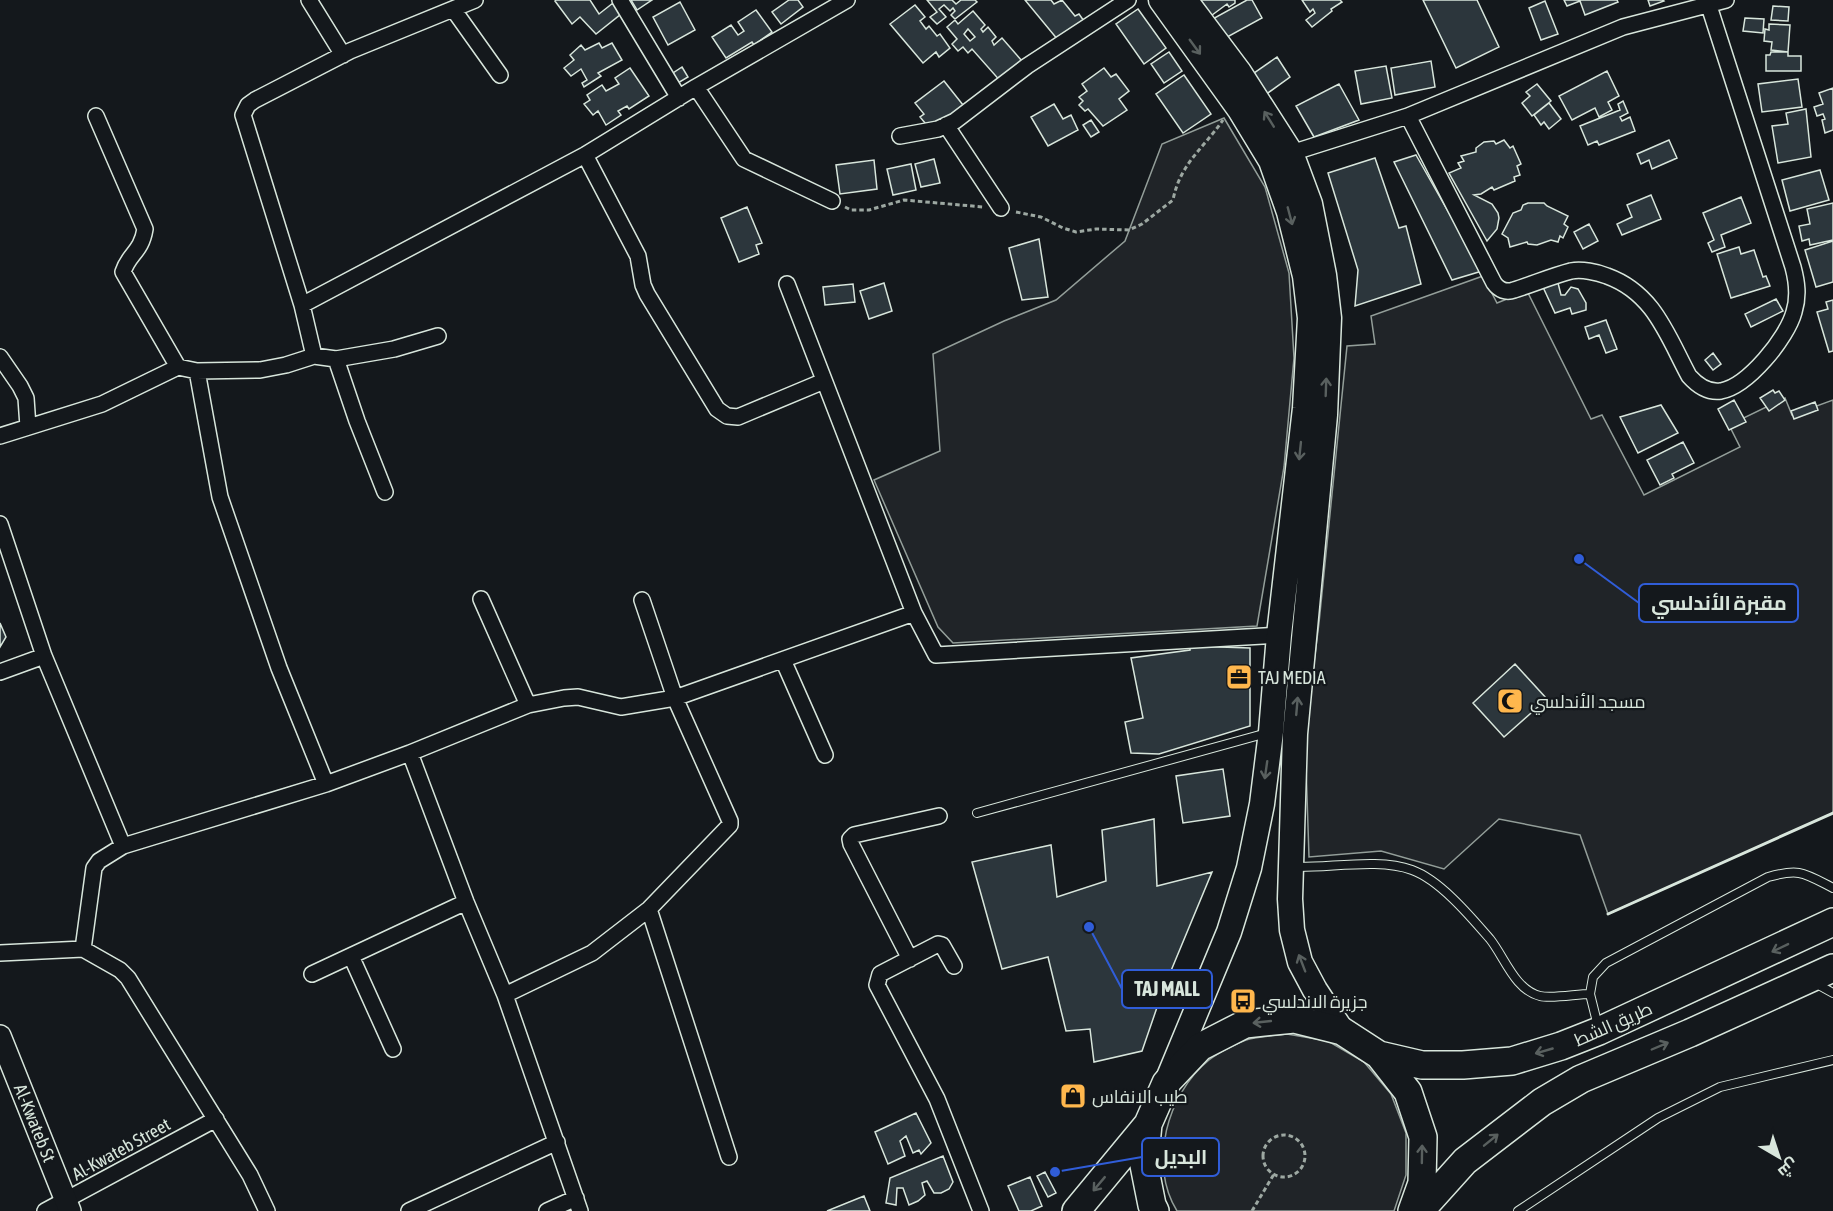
<svg xmlns="http://www.w3.org/2000/svg" width="1833" height="1211" font-family="'Asap Condensed',Cairo,sans-serif">
	<rect width="100%" height="100%" fill="#14181c"/>
	<path fill="#202428" stroke="#939e99" stroke-width="1.5" d="M 1224,118 L 1265,187 L 1289,273 L 1294,358 L 1284,467 L 1257,626 L 953,643 L 938,627 L 874,480 L 940,451 L 933,354 L 1004,321 L 1056,300 L 1125,241 L 1162,144 Z
		M 1483,276 L 1497,303 L 1527,291 L 1591,419 L 1602,415 L 1644,495 L 1740,447 L 1729,425 L 1785,398 L 1792,415 L 1833,400 L 1833,813 L 1608,914 L 1580,835 L 1499,819 L 1444,869 L 1381,851 L 1309,857 L 1305,735 L 1319,623 L 1347,346 L 1375,344 L 1371,316 Z
		M 1287,1034 L 1328,1041 L 1364,1062 L 1391,1094 L 1406,1133 L 1406,1175 L 1394,1211 L 1177,1211 C 1148,1164 1167,1094 1209,1060 C 1218,1053 1235,1044 1246,1040 C 1258,1036 1274,1036 1287,1034 Z"/>
	<path fill="#2c363c" stroke="#d8e6dc" stroke-width="1.5" fill-rule="evenodd" d="M 556,0 L 590,0 L 599,14 L 613,3 L 621,14 L 596,34 L 580,17 L 572,24 L 555,1 Z
		M 631,0 L 652,0 L 637,10 Z
		M 789,0 L 798,0 L 803,7 L 781,24 L 772,12 Z
		M 927,0 L 952,0 L 956,4 L 961,0 L 975,0 L 977,2 L 955,19 L 951,15 L 955,11 L 953,8 L 950,11 L 944,5 L 939,9 L 946,17 L 937,24 L 930,17 L 937,12 Z
		M 1025,0 L 1051,0 L 1054,4 L 1062,0 L 1075,16 L 1079,14 L 1084,21 L 1058,40 Z
		M 1188,0 L 1235,0 L 1235,3 L 1229,7 L 1227,4 L 1204,21 Z
		M 1247,0 L 1252,0 L 1262,18 L 1220,41 L 1209,21 Z
		M 1302,0 L 1340,0 L 1342,2 L 1331,9 L 1332,11 L 1312,27 L 1306,20 L 1315,13 L 1313,9 L 1310,12 Z
		M 1423,0 L 1477,0 L 1499,47 L 1456,68 Z
		M 1564,0 L 1617,0 L 1618,2 L 1585,15 L 1580,1 L 1567,6 Z
		M 1648,0 L 1663,0 L 1664,1 L 1650,6 Z
		M 1545,1 L 1558,34 L 1541,40 L 1529,8 Z
		M 680,2 L 695,30 L 668,45 L 653,17 Z
		M 915,5 L 925,17 L 920,21 L 926,29 L 929,26 L 937,36 L 940,34 L 950,48 L 939,57 L 936,52 L 923,63 L 890,24 Z
		M 1773,6 L 1789,7 L 1788,21 L 1771,20 Z
		M 1138,9 L 1166,48 L 1144,64 L 1116,24 Z
		M 756,10 L 772,32 L 754,45 L 752,42 L 726,58 L 712,37 L 731,25 L 738,35 L 744,31 L 738,22 Z
		M 973,11 L 985,25 L 981,29 L 983,32 L 988,27 L 996,37 L 992,41 L 994,45 L 1002,38 L 1022,61 L 1002,83 L 972,49 L 968,53 L 963,47 L 958,51 L 952,44 L 957,39 L 947,27 L 955,20 L 958,24 ZM 968,29 L 975,37 L 970,41 L 964,34 Z
		M 1745,18 L 1764,19 L 1763,33 L 1743,31 Z
		M 1769,24 L 1790,25 L 1788,52 L 1771,50 L 1772,42 L 1764,41 L 1765,29 L 1769,30 Z
		M 599,43 L 602,48 L 612,43 L 622,60 L 598,73 L 601,76 L 584,87 L 582,83 L 587,80 L 581,69 L 571,76 L 564,68 L 574,60 L 570,55 L 581,45 L 585,50 Z
		M 1169,52 L 1182,71 L 1164,83 L 1151,64 Z
		M 1771,52 L 1788,52 L 1788,56 L 1801,56 L 1801,71 L 1766,71 L 1766,55 L 1770,55 Z
		M 1277,57 L 1290,77 L 1261,98 L 1247,78 Z
		M 1431,61 L 1435,87 L 1395,95 L 1391,68 Z
		M 1386,66 L 1392,98 L 1361,104 L 1355,71 Z
		M 682,67 L 688,77 L 678,83 L 673,73 Z
		M 630,68 L 649,96 L 629,109 L 627,106 L 618,111 L 621,115 L 606,125 L 598,111 L 593,115 L 584,104 L 590,100 L 587,95 L 602,85 L 606,91 L 619,84 L 615,78 Z
		M 1104,68 L 1111,77 L 1116,74 L 1129,91 L 1119,99 L 1127,110 L 1103,126 L 1088,109 L 1085,111 L 1079,105 L 1083,101 L 1079,97 L 1087,91 L 1082,84 Z
		M 1607,71 L 1619,96 L 1608,102 L 1612,110 L 1599,117 L 1595,108 L 1572,120 L 1559,96 Z
		M 1184,75 L 1211,114 L 1183,133 L 1156,94 Z
		M 1798,79 L 1802,107 L 1762,112 L 1758,84 Z
		M 944,81 L 967,110 L 930,129 L 920,117 L 924,114 L 915,103 Z
		M 1339,84 L 1359,120 L 1314,137 L 1296,106 Z
		M 1537,84 L 1551,101 L 1532,116 L 1522,103 L 1530,96 L 1526,92 Z
		M 1833,88 L 1833,130 L 1825,133 L 1822,120 L 1825,119 L 1823,114 L 1817,116 L 1814,107 L 1823,104 L 1819,93 Z
		M 1623,101 L 1628,113 L 1620,117 L 1622,121 L 1630,117 L 1635,131 L 1599,145 L 1597,141 L 1588,145 L 1580,126 L 1620,110 L 1618,104 Z
		M 1549,103 L 1561,119 L 1549,129 L 1544,122 L 1541,125 L 1534,115 Z
		M 1054,104 L 1063,119 L 1071,115 L 1078,130 L 1048,146 L 1031,117 Z
		M 1806,109 L 1811,157 L 1778,163 L 1772,126 L 1788,124 L 1786,113 Z
		M 1091,120 L 1099,132 L 1091,137 L 1083,125 Z
		M 1504,140 L 1510,148 L 1513,146 L 1521,164 L 1517,166 L 1520,175 L 1514,177 L 1515,181 L 1494,190 L 1492,187 L 1481,194 L 1474,195 L 1492,204 L 1498,213 L 1499,218 L 1497,229 L 1487,241 L 1449,173 L 1461,168 L 1458,163 L 1464,161 L 1461,156 L 1476,152 L 1476,148 L 1484,142 L 1494,141 L 1496,144 Z
		M 1669,140 L 1677,158 L 1652,169 L 1649,160 L 1641,164 L 1637,154 Z
		M 1416,155 L 1482,271 L 1452,280 L 1394,162 Z
		M 1375,158 L 1399,228 L 1406,226 L 1421,284 L 1355,306 L 1358,270 L 1328,173 Z
		M 934,159 L 940,183 L 921,187 L 915,164 Z
		M 874,160 L 877,189 L 840,194 L 836,165 Z
		M 911,164 L 916,190 L 893,195 L 887,169 Z
		M 1820,170 L 1829,200 L 1790,211 L 1782,180 Z
		M 1651,195 L 1661,219 L 1622,235 L 1617,224 L 1632,217 L 1627,205 Z
		M 1741,197 L 1751,223 L 1721,235 L 1725,247 L 1712,252 L 1708,243 L 1714,240 L 1703,213 Z
		M 1528,203 L 1544,203 L 1547,206 L 1568,216 L 1564,224 L 1568,227 L 1563,238 L 1560,236 L 1558,242 L 1551,240 L 1537,245 L 1528,244 L 1527,242 L 1510,247 L 1508,238 L 1502,234 L 1513,213 L 1521,210 L 1523,205 Z
		M 1833,203 L 1833,240 L 1810,245 L 1809,239 L 1802,241 L 1799,226 L 1810,224 L 1807,209 Z
		M 747,207 L 762,243 L 756,245 L 759,254 L 739,262 L 721,218 Z
		M 1589,224 L 1598,241 L 1583,249 L 1574,232 Z
		M 1039,239 L 1048,297 L 1022,300 L 1009,248 Z
		M 1833,241 L 1833,282 L 1816,287 L 1805,250 Z
		M 1739,247 L 1741,254 L 1754,250 L 1763,277 L 1766,276 L 1770,286 L 1731,298 L 1717,254 Z
		M 1555,280 L 1558,283 L 1561,295 L 1565,295 L 1571,287 L 1578,289 L 1586,303 L 1586,310 L 1572,314 L 1570,308 L 1555,313 L 1542,285 Z
		M 884,283 L 892,311 L 869,319 L 860,291 Z
		M 853,284 L 855,302 L 825,305 L 823,287 Z
		M 1776,299 L 1783,311 L 1751,327 L 1745,314 Z
		M 1833,300 L 1833,351 L 1829,352 L 1817,312 L 1828,309 L 1826,302 Z
		M 1606,320 L 1617,349 L 1606,353 L 1599,335 L 1589,339 L 1585,327 Z
		M 1713,353 L 1721,364 L 1713,370 L 1705,360 Z
		M 1773,390 L 1775,393 L 1779,391 L 1785,400 L 1769,411 L 1760,398 Z
		M 1734,400 L 1746,422 L 1729,430 L 1718,409 Z
		M 1815,402 L 1818,410 L 1794,419 L 1791,411 Z
		M 1661,405 L 1678,433 L 1638,453 L 1620,417 Z
		M 1683,442 L 1694,463 L 1672,474 L 1674,478 L 1660,485 L 1647,460 Z
		M 0,623 L 6,637 L 0,647 Z
		M 1190,646 L 1250,648 L 1250,726 L 1159,754 L 1131,753 L 1125,722 L 1143,718 L 1131,658 L 1190,650 Z
		M 1515,664 L 1547,699 L 1504,737 L 1473,703 Z
		M 1223,769 L 1230,816 L 1183,823 L 1176,776 Z
		M 1154,819 L 1157,886 L 1212,872 L 1163,990 L 1142,1051 L 1094,1062 L 1090,1029 L 1066,1031 L 1048,957 L 1002,969 L 972,862 L 1051,845 L 1057,897 L 1106,881 L 1102,830 Z
		M 916,1113 L 931,1143 L 921,1154 L 919,1150 L 913,1153 L 906,1136 L 900,1141 L 905,1156 L 888,1164 L 875,1132 Z
		M 943,1156 L 953,1182 L 949,1189 L 941,1193 L 934,1193 L 927,1181 L 922,1183 L 925,1195 L 918,1201 L 909,1205 L 903,1188 L 897,1188 L 896,1205 L 886,1203 L 890,1178 Z
		M 1045,1172 L 1056,1193 L 1048,1197 L 1037,1176 Z
		M 1030,1177 L 1042,1206 L 1031,1211 L 1019,1211 L 1008,1186 Z
		M 864,1196 L 870,1211 L 827,1211 Z"/>
	<g fill="none" stroke-linecap="round" stroke-linejoin="round">
		<defs>
			<path id="lane" d="M 977,813 L 1267,733
				M 1295,867 C 1331,868 1379,858 1412,870 C 1440,880 1471,917 1490,939 C 1505,958 1515,990 1540,996 C 1552,999 1577,994 1590,994
				M 1815,983 L 1833,993
				M 1598,1026 L 1590,994 L 1593,977 L 1606,963 L 1768,877 C 1800,868 1804,873 1833,888
				M 1518,1211 L 1658,1118 L 1720,1087 L 1833,1060"/>
			<path id="street" d="M 309,0 L 343,55
				M 620,0 L 679,98
				M 453,9 L 500,75
				M 696,87 L 744,159 L 832,201
				M 96,116 L 145,229 C 141,253 129,253 123,272 L 178,367
				M 1408,116 L 1494,283 C 1499,290 1506,293 1514,290 C 1533,284 1552,276 1571,271 C 1582,269 1597,272 1607,276 C 1654,293 1667,335 1689,376 C 1697,385 1707,393 1721,391 C 1748,386 1787,338 1794,312 C 1799,296 1797,282 1793,267 L 1709,6
				M 946,125 L 1001,208
				M 900,136 L 938,129 L 955,121 L 1027,66 L 1128,0
				M 585,155 L 638,256 L 643,285 L 647,294 L 717,409 L 727,416 L 738,417 L 824,381
				M 1285,155 L 1408,116 L 1623,27 L 1726,0
				M 787,284 L 914,613 L 936,655 L 1279,635
				M 302,305 L 585,155 L 696,87 L 847,0
				M 314,356 L 302,305 L 243,115 L 248,105 L 255,100 L 350,51 L 475,0
				M 0,357 L 20,386 L 26,398 L 28,427
				M 336,359 L 394,349 L 438,336
				M 197,371 L 220,497 L 279,668 L 326,784
				M 0,436 L 102,404 L 178,367 L 197,371 L 260,370 L 286,365 L 314,356 L 336,359 L 357,421 L 385,492
				M 0,524 L 44,656 L 123,846 L 99,861 L 94,868 L 83,949 L 120,970 L 128,978 L 250,1175 L 267,1211
				M 481,599 L 528,705
				M 783,660 L 825,755
				M 0,672 L 44,656
				M 410,753 L 466,902 L 505,995 L 580,1211
				M 123,846 L 326,784 L 410,753 L 528,705 L 564,698 L 578,697 L 621,707 L 675,698 L 914,613
				M 649,909 L 729,1157
				M 0,953 L 83,949
				M 351,956 L 393,1049
				M 910,959 L 851,844 L 850,839 L 854,835 L 939,816
				M 954,966 L 942,945 L 938,944 L 880,974 L 877,985 L 937,1099 L 981,1211
				M 312,974 L 466,902
				M 505,995 L 592,953 L 649,909 L 730,825 L 730,821 L 675,698 L 642,600
				M 45,1211 L 216,1119
				M 409,1211 L 557,1142
				M 547,1211 L 576,1198"/>
			<path id="secondary" d="M 0,1036 L 70,1211"/>
			<path id="primary" d="M 1161,0 L 1240,110 L 1271,161 L 1289,212 L 1305,276 L 1310,318 L 1305,408 L 1279,635 L 1271,732 L 1262,804 L 1249,868 L 1229,932 L 1168,1079
				M 1185,0 L 1239,72 L 1291,153 L 1310,204 L 1324,275 L 1329,318 L 1325,415 L 1295,734 L 1290,899 L 1292,930 L 1300,962 L 1315,990 L 1342,1031"/>
			<path id="highway" d="M 1379,1055 L 1422,1065 L 1463,1065 L 1512,1061 L 1561,1046 L 1599,1031 L 1833,922
				M 1076,1211 L 1148,1124
				M 1155,1211 L 1152,1205 L 1144,1165 L 1148,1124 L 1166,1083 L 1200,1047 L 1245,1024 L 1294,1019 L 1342,1031 L 1379,1055 L 1408,1092 L 1423,1137 L 1422,1183 L 1412,1211
				M 1420,1211 L 1465,1161 L 1542,1102 L 1581,1079 L 1690,1033 L 1833,968"/>
		</defs>
		<use href="#lane" stroke="#d8e6dc" stroke-width="10"/>
		<use href="#street" stroke="#d8e6dc" stroke-width="18"/>
		<use href="#secondary" stroke="#d8e6dc" stroke-width="24"/>
		<use href="#primary" stroke="#d8e6dc" stroke-width="27"/>
		<use href="#highway" stroke="#d8e6dc" stroke-width="30"/>
		<path stroke="#9da8a2" stroke-width="3" stroke-dasharray="4.5 3" stroke-linecap="butt" d="M 845,207 L 851,210 L 869,210 L 904,200 L 983,207
			M 1016,212 L 1041,217 L 1063,228 L 1076,232 L 1096,229 L 1129,230 L 1142,224 L 1173,200 C 1180,164 1202,150 1223,120
			M1263 1156a21 21 0 1 1 42 0a21 21 0 1 1-42 0Z
			M 1252,1211 L 1274,1174"/>
		<use href="#lane" stroke="#14181c" stroke-width="8"/>
		<use href="#street" stroke="#14181c" stroke-width="15"/>
		<use href="#secondary" stroke="#14181c" stroke-width="21"/>
		<use href="#primary" stroke="#14181c" stroke-width="24"/>
		<use href="#highway" stroke="#14181c" stroke-width="27"/>
		<path stroke="#d8e6dc" stroke-width="3" d="M 1608,914 L 1833,813"/>
	</g>
	<defs><path id="oneway-shaft" d="M-6 0H5M1.5-3L5.5 0L1.5 3" fill="none" stroke-width="1.6" stroke-linecap="round" stroke-linejoin="round" transform="scale(1.5)"/></defs>
	<g stroke="#59605f">
		<use href="#oneway-shaft" transform="translate(1195 47) rotate(54)"/>
		<use href="#oneway-shaft" transform="translate(1269 119) rotate(-122)"/>
		<use href="#oneway-shaft" transform="translate(1290 216) rotate(75)"/>
		<use href="#oneway-shaft" transform="translate(1326 387) rotate(-88)"/>
		<use href="#oneway-shaft" transform="translate(1300 451) rotate(96)"/>
		<use href="#oneway-shaft" transform="translate(1297 706) rotate(-85)"/>
		<use href="#oneway-shaft" transform="translate(1266 770) rotate(98)"/>
		<use href="#oneway-shaft" transform="translate(1780 948) rotate(154)"/>
		<use href="#oneway-shaft" transform="translate(1302 963) rotate(-111)"/>
		<use href="#oneway-shaft" transform="translate(1262 1022) rotate(174)"/>
		<use href="#oneway-shaft" transform="translate(1660 1046) rotate(-23)"/>
		<use href="#oneway-shaft" transform="translate(1544 1051) rotate(164)"/>
		<use href="#oneway-shaft" transform="translate(1491 1140) rotate(-39)"/>
		<use href="#oneway-shaft" transform="translate(1422 1154) rotate(-89)"/>
		<use href="#oneway-shaft" transform="translate(1099 1184) rotate(130)"/>
	</g>
	<defs>
		<symbol id="office-square" viewBox="-11 -11 22 22"><rect x="-9" y="-9" width="18" height="18" rx="4" fill="#ffb74d" stroke="#14181c"/><path d="M-6-3h4V-5.5h4V-3h4V5H-6ZM-1-4.5V-3h2v-1.5ZM-6 0V1H6V0Z" fill="#111"/></symbol>
		<symbol id="mosque-square" viewBox="-11 -11 22 22"><rect x="-9" y="-9" width="18" height="18" rx="4" fill="#ffb74d" stroke="#14181c"/><path d="M3.5-4.9A6 6 0 1 0 3.5 4.9A5 5 0 1 1 3.5-4.9Z" fill="#111"/></symbol>
		<symbol id="bus-square" viewBox="-11 -11 22 22"><rect x="-9" y="-9" width="18" height="18" rx="4" fill="#ffb74d" stroke="#14181c"/><path d="M-5-6H5V4H4V6H2V4H-2V6H-4V4H-5ZM-3.5-4V0h7V-4ZM-3.5 1.2v1.5H-2V1.2ZM2 1.2v1.5H3.5V1.2Z" fill="#111"/></symbol>
		<symbol id="shop-square" viewBox="-11 -11 22 22"><rect x="-9" y="-9" width="18" height="18" rx="4" fill="#ffb74d" stroke="#14181c"/><path d="M-5-2.5h2.3a2.7 3.5 0 0 1 5.4 0H5L5.5 6h-11ZM-1.5-2.5h3a1.5 2.3 0 0 0-3 0Z" fill="#111"/></symbol>
	</defs>
	<g fill-rule="evenodd">
		<use href="#office-square" x="1224" y="662" width="30" height="30"/>
		<use href="#mosque-square" x="1495" y="686" width="30" height="30"/>
		<use href="#bus-square" x="1228" y="986" width="30" height="30"/>
		<use href="#shop-square" x="1058" y="1081" width="30" height="30"/>
	</g>
	<g text-anchor="middle" dominant-baseline="central" stroke-width="4.5" stroke-linejoin="round" paint-order="stroke">
		<g font-size="18" fill="#d8e6dc" stroke="#14181c" text-anchor="start">
			<text x="1258" y="677">TAJ MEDIA</text>
			<text x="1530" y="701">مسجد الأندلسي</text>
			<text x="1262" y="1001">جزيرة الاندلسي</text>
			<text x="1092" y="1096">طيب الانفاس</text>
		</g>
		<g font-size="18" fill="#d8e6dc" stroke="#14181c">
			<text transform="translate(1613 1024) rotate(-24)">طريق الشط</text>
			<text transform="translate(35 1123) rotate(68)">Al-Kwateb St</text>
			<text transform="translate(121 1149) rotate(-29)">Al-Kwateb Street</text>
		</g>
	</g>
	<path fill="none" stroke="#305dd8" stroke-width="2" d="M1579 559L1639 603M1089 927L1122 989M1055 1172L1142 1157"/>
	<g fill="#305dd8" stroke="#14181c" stroke-width="2">
		<circle cx="1579" cy="559" r="6"/>
		<circle cx="1089" cy="927" r="6"/>
		<circle cx="1055" cy="1172" r="6"/>
	</g>
	<g fill="#14181c" stroke="#305dd8" stroke-width="2">
		<rect x="1639" y="584" width="159" height="38" rx="6"/>
		<rect x="1122" y="970" width="90" height="38" rx="6"/>
		<rect x="1142" y="1138" width="77" height="38" rx="6"/>
	</g>
	<g font-size="20" text-anchor="middle" font-weight="bold" fill="#d8e6dc">
		<text x="1719" y="610">مقبرة الأندلسي</text>
		<text x="1167" y="996">TAJ MALL</text>
		<text x="1181" y="1164">البديل</text>
	</g>
	<g transform="translate(1779 1157) rotate(141)" stroke="#14181c" stroke-width="4.5" paint-order="stroke">
	<path d="M0-4.5L10 22L0 15L-10 22Z" fill="#d8e6dc"/>
	<text y="-9" font-size="16" font-weight="bold" text-anchor="middle" fill="#d8e6dc">ش</text>
	</g>
</svg>
